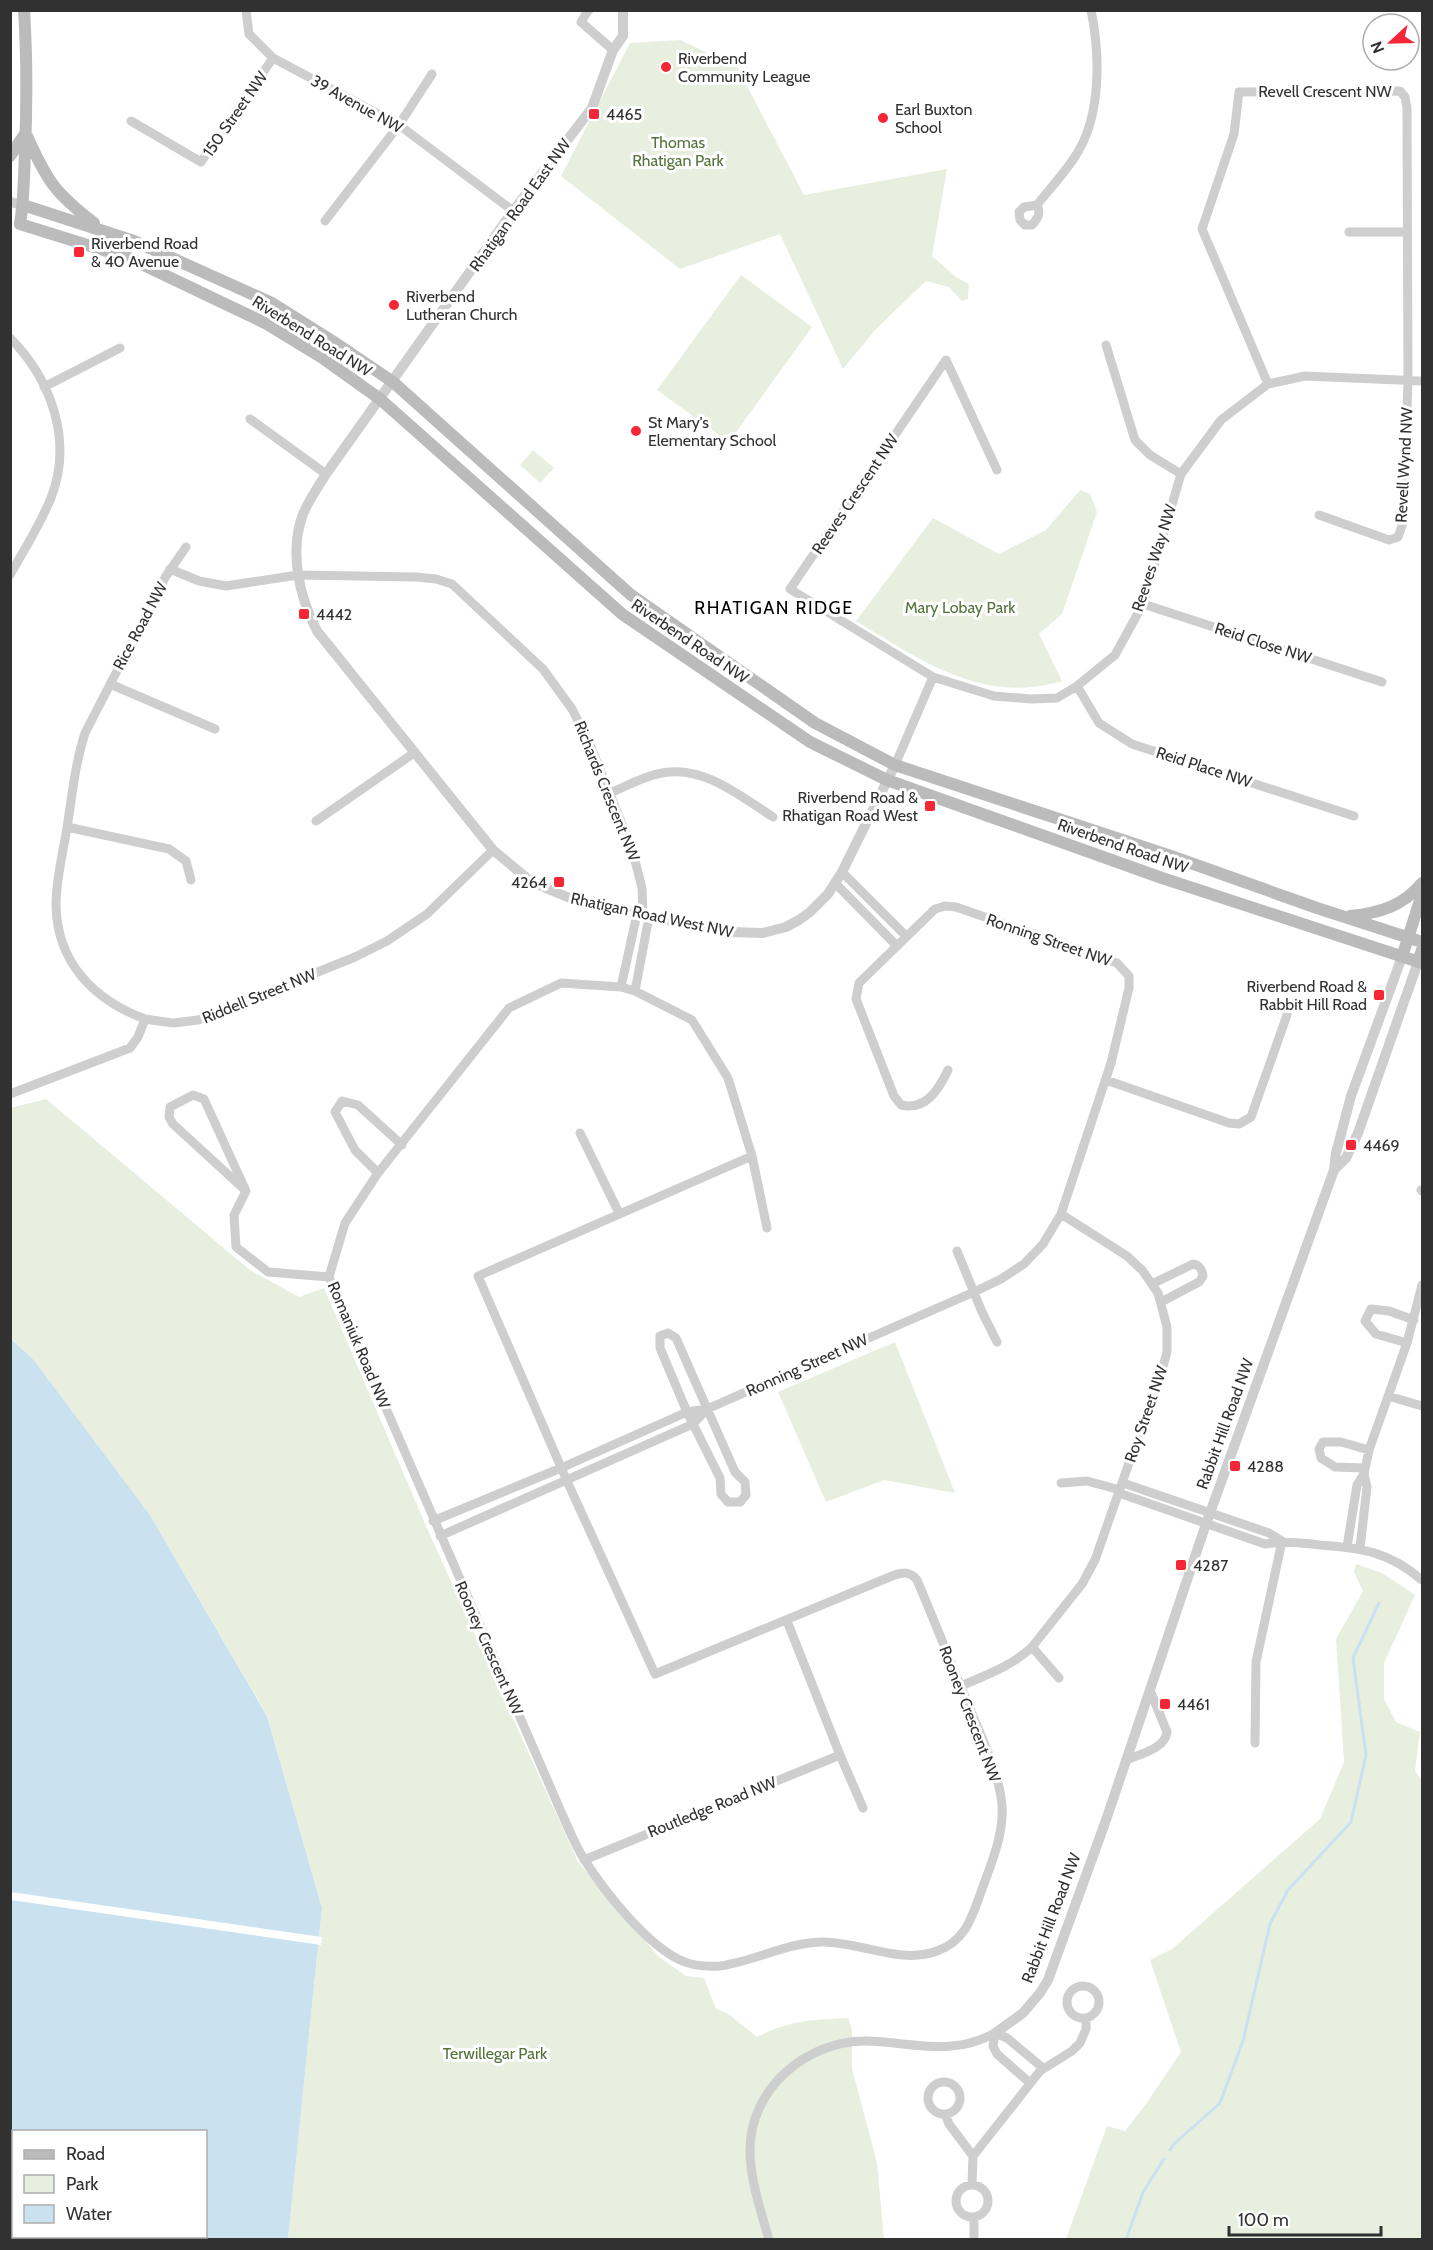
<svg xmlns="http://www.w3.org/2000/svg" width="1433" height="2250" font-family="Cabin,sans-serif">
	<rect width="100%" height="100%" fill="#fff"/>
	<path fill="#e8efdf" d="M 680,40 L 737,67 L 804,195 L 947,169 L 932,256 L 956,277 L 969,284 L 968,299 L 962,301 L 949,287 L 926,281 L 877,328 L 843,369 L 780,234 L 680,269 L 561,176 L 630,43 Z
		M 741,275 L 812,327 L 729,442 L 657,390 Z
		M 533,450 L 554,468 L 540,483 L 520,465 Z
		M 1080,490 L 1090,494 L 1097,512 L 1062,614 L 1039,634 L 1062,681 C 982,705 921,660 856,621 L 933,518 L 999,554 L 1046,530 Z
		M 46,1099 L 250,1270 L 299,1297 L 324,1288 L 426,1526 L 578,1862 L 658,1956 L 686,1976 L 704,1978 L 716,2009 L 727,2013 L 757,2037 C 791,2020 811,2020 848,2018 L 852,2029 L 852,2068 L 877,2163 L 884,2239 L 288,2239 L 322,1908 L 267,1715 L 150,1515 L 33,1359 L 11,1338 L 10,1108 Z
		M 895,1342 L 955,1493 L 884,1480 L 826,1502 L 778,1392 Z
		M 1356,1564 L 1382,1573 L 1415,1595 L 1384,1663 L 1384,1699 L 1396,1722 L 1420,1732 L 1415,1771 L 1422,1781 L 1422,2239 L 1066,2239 L 1107,2126 L 1125,2131 L 1146,2104 L 1181,2052 L 1150,1960 L 1172,1949 L 1320,1819 L 1344,1762 L 1336,1639 L 1363,1591 L 1354,1572 Z"/>
	<path fill="#cae1f0" fill-rule="evenodd" d="M 10,1338 L 33,1359 L 150,1515 L 267,1716 L 322,1908 L 288,2239 L 11,2239 ZM 14,2132 L 206,2132 L 206,2236 L 14,2236 Z"/>
	<path fill="#fff" d="M 11,1892 L 322,1937 L 321,1945 L 11,1900 Z"/>
	<g fill="none" stroke-linecap="round" stroke-linejoin="round">
		<path stroke="#cae1f0" stroke-width="3" d="M 1170,2150 L 1174,2144 L 1220,2103 L 1243,2041 L 1270,1924 L 1288,1890 L 1351,1822 L 1366,1755 L 1353,1658 L 1379,1603
			M 1126,2240 L 1143,2192 L 1164,2159"/>
		<path stroke="#cecece" stroke-width="9" d="M 246,10 L 249,34 L 273,58 L 399,125 L 513,211
			M 589,10 L 587,12 L 581,22 L 613,50
			M 131,121 L 201,162 L 273,58
			M 1037,205 C 1041,214 1038,218 1032,225 L 1025,225 L 1020,220 L 1019,212 L 1024,207 L 1037,205 C 1050,188 1068,170 1079,150 C 1101,112 1100,53 1091,10
			M 325,221 L 399,125 L 432,74
			M 1349,232 L 1407,232
			M 10,338 C 52,380 73,442 51,498 C 40,525 24,550 10,575
			M 1106,345 L 1135,440 L 1150,455 L 1181,474
			M 1268,384 L 1202,229 L 1234,134 L 1239,92 L 1400,91 L 1405,97 L 1407,108 L 1408,381 L 1403,523 L 1398,537 L 1389,540 L 1319,515
			M 44,387 L 120,348
			M 250,419 L 326,474
			M 997,470 L 946,360 L 790,589 L 933,677 L 994,696 L 1032,699 L 1057,698 L 1077,686 L 1115,655 L 1143,604 L 1181,474 L 1221,420 L 1268,384 L 1305,376 L 1422,381
			M 170,569 L 199,581 L 226,586 L 298,575 L 416,577 L 436,579 L 452,584 L 543,669 L 572,709 L 589,742 L 632,849 L 642,888 L 643,915
			M 1143,604 L 1382,682
			M 110,684 L 215,729
			M 1077,686 L 1099,723 L 1132,744 L 1354,816
			M 895,765 L 933,677
			M 610,793 C 627,786 644,776 662,773 C 704,765 740,796 773,817
			M 316,821 L 414,753
			M 67,827 L 169,849 L 186,861 L 191,880
			M 842,872 L 906,936
			M 836,884 L 896,945
			M 561,983 L 621,987 L 635,991 L 692,1020 L 728,1078 L 752,1156 L 478,1276 L 567,1481 L 655,1674 L 892,1576 C 903,1572 910,1571 917,1580 C 936,1625 954,1670 972,1714 C 984,1743 999,1773 1002,1805 C 1004,1835 991,1864 981,1892 C 972,1918 965,1941 937,1951 C 900,1965 859,1941 821,1942 C 786,1943 755,1961 720,1966 C 706,1967 693,1966 680,1960 C 646,1944 604,1891 584,1859 C 575,1845 569,1829 562,1814 L 329,1277 L 345,1223 L 378,1173 L 509,1008 Z
			M 621,987 L 637,914
			M 635,991 L 649,917
			M 145,1019 C 94,1000 57,963 56,905 C 56,879 63,853 67,828 C 72,796 75,764 85,733 L 166,576 L 186,547
			M 1106,1080 L 1229,1123 L 1239,1124 L 1251,1117 L 1287,1015
			M 10,1094 L 130,1048 L 138,1037 L 145,1019 L 173,1023 L 198,1020 L 355,957 L 387,941 L 427,914 L 493,850
			M 580,1133 L 619,1213
			M 752,1156 L 767,1228
			M 378,1173 L 355,1150 L 335,1112 L 342,1101 L 358,1105 L 402,1145
			M 1421,1190 L 1422,1191
			M 246,1191 L 173,1124 L 169,1117 L 170,1107 L 193,1095 L 204,1099 L 246,1191 L 234,1215 L 236,1247 L 268,1272 L 329,1277
			M 957,1251 L 982,1312 L 997,1342
			M 1152,1284 L 1193,1264 C 1200,1265 1202,1269 1203,1276 L 1199,1282 L 1161,1302
			M 668,1333 L 676,1338 L 735,1472 L 745,1482 L 746,1495 L 740,1502 L 728,1502 L 721,1494 L 720,1478 L 687,1412 L 660,1348 L 660,1336 Z
			M 1407,1343 L 1376,1334 L 1365,1321 L 1371,1309 L 1389,1311 L 1414,1320
			M 1388,1396 L 1422,1406
			M 1364,1468 L 1335,1467 L 1321,1458 L 1319,1449 L 1323,1442 L 1341,1442 L 1369,1450
			M 1061,1483 L 1087,1481 L 1120,1490
			M 1123,1483 L 1269,1533 L 1282,1541
			M 1119,1493 L 1265,1544 C 1284,1541 1301,1543 1320,1545 C 1363,1548 1389,1552 1422,1580
			M 433,1521 L 561,1468 L 687,1412 L 707,1409 L 974,1292 L 1001,1279 L 1024,1264 L 1043,1244 L 1061,1214 L 1111,1063 L 1129,988 L 1129,976 L 1117,963 L 956,907 L 945,906 L 935,909 L 859,983 L 856,999 L 894,1096 L 901,1105 C 926,1111 939,1089 948,1070
			M 440,1536 L 693,1424 L 707,1409
			M 1347,1547 L 1357,1485 L 1364,1474 L 1369,1450 L 1407,1343 L 1422,1285
			M 1360,1548 L 1367,1487 L 1364,1474
			M 1032,1647 L 1059,1678
			M 961,1686 C 986,1675 1012,1666 1032,1647 L 1082,1584 L 1095,1560 L 1164,1363 L 1167,1352 L 1167,1327 L 1158,1293 L 1142,1270 L 1127,1256 L 1061,1214
			M 1255,1743 L 1256,1662 L 1282,1541
			M 840,1755 L 863,1808
			M 1126,1760 C 1140,1754 1165,1749 1167,1732 L 1150,1690
			M 584,1860 L 840,1755 L 787,1621
			M1067 2002a16 16 0 1 1 32 0a16 16 0 1 1-32 0Z
			M 995,2033 L 993,2046 L 997,2054 L 1030,2083
			M 995,2033 L 1007,2038 L 1043,2068
			M928 2098a16 16 0 1 1 32 0a16 16 0 1 1-32 0Z
			M 945,2114 L 949,2124 L 973,2156
			M956 2201a16 16 0 1 1 32 0a16 16 0 1 1-32 0Z
			M 972,2185 L 973,2156 L 1040,2071 L 1072,2051 L 1080,2043 L 1086,2029 L 1086,2018
			M 974,2217 L 974,2240
			M 769,2240 C 761,2211 750,2180 750,2150 C 750,2089 806,2041 865,2041 C 913,2042 951,2057 995,2033"/>
		<path stroke="#cecece" stroke-width="10" d="M 623,10 L 623,36 L 613,50 L 592,108 L 513,211 L 326,474 C 318,487 309,500 303,514 C 289,552 299,596 317,631 L 493,850 L 528,879 L 548,889 L 582,903 L 728,932 L 763,933 L 786,927 L 799,920 L 810,912 L 828,894 L 842,872 L 895,765
			M 10,202 L 23,205
			M 1334,1170 L 1346,1158 L 1358,1133 L 1418,962
			M 995,2033 L 1023,2013 L 1040,1993 L 1048,1980 L 1105,1823 L 1206,1524 L 1334,1170 L 1336,1153 L 1351,1096 L 1402,957"/>
		<path stroke="#bbb" stroke-width="12" d="M 24,10 C 27,57 27,103 25,150 C 24,175 24,200 20,224 L 129,258 L 265,323 L 324,359 L 380,399 L 622,614 L 810,742 L 887,780 L 1162,878 L 1422,963
			M 27,136 C 47,181 55,193 94,223
			M 10,156 L 25,134
			M 23,205 L 134,241 L 272,303 L 334,342 L 393,382 L 631,595 L 815,723 L 895,765 L 1171,856 L 1317,908 L 1422,942
			M 1350,916 C 1380,913 1403,906 1422,883
			M 1402,957 L 1422,894
			M 1418,962 L 1422,950"/>
	</g>
	<g fill="#f52737" stroke="#fff" stroke-width="2">
		<circle cx="666" cy="67" r="6"/>
		<rect x="588" y="108" width="12" height="12" rx="3"/>
		<circle cx="883" cy="118" r="6"/>
		<rect x="73" y="246" width="12" height="12" rx="3"/>
		<circle cx="394" cy="305" r="6"/>
		<circle cx="636" cy="431" r="6"/>
		<rect x="298" y="608" width="12" height="12" rx="3"/>
		<rect x="924" y="800" width="12" height="12" rx="3"/>
		<rect x="553" y="876" width="12" height="12" rx="3"/>
		<rect x="1373" y="989" width="12" height="12" rx="3"/>
		<rect x="1345" y="1139" width="12" height="12" rx="3"/>
		<rect x="1229" y="1460" width="12" height="12" rx="3"/>
		<rect x="1175" y="1559" width="12" height="12" rx="3"/>
		<rect x="1159" y="1698" width="12" height="12" rx="3"/>
	</g>
	<g text-anchor="middle" dominant-baseline="central" stroke-width="6" stroke-linejoin="round" paint-order="stroke">
		<g font-size="16" fill="#313131" stroke="#fff" text-anchor="start">
			<text x="678" y="58">Riverbend<tspan x="678" dy="18">Community League</tspan></text>
			<text x="895" y="109">Earl Buxton<tspan x="895" dy="18">School</tspan></text>
			<text x="606" y="114">4465</text>
			<text x="91" y="243">Riverbend Road<tspan x="91" dy="18">&amp; 40 Avenue</tspan></text>
			<text x="406" y="296">Riverbend<tspan x="406" dy="18">Lutheran Church</tspan></text>
			<text x="648" y="422">St Mary's<tspan x="648" dy="18">Elementary School</tspan></text>
			<text x="316" y="614">4442</text>
			<text x="918" y="797" text-anchor="end">Riverbend Road &amp;<tspan x="918" dy="18">Rhatigan Road West</tspan></text>
			<text x="547" y="882" text-anchor="end">4264</text>
			<text x="1367" y="986" text-anchor="end">Riverbend Road &amp;<tspan x="1367" dy="18">Rabbit Hill Road</tspan></text>
			<text x="1363" y="1145">4469</text>
			<text x="1247" y="1466">4288</text>
			<text x="1193" y="1565">4287</text>
			<text x="1177" y="1704">4461</text>
		</g>
		<g font-size="16" fill="#313131" stroke="#fff">
			<text x="1325" y="91">Revell Crescent NW</text>
			<text transform="translate(357 104) rotate(29)">39 Avenue NW</text>
			<text transform="translate(235 114) rotate(-55)">150 Street NW</text>
			<text transform="translate(520 205) rotate(-54)">Rhatigan Road East NW</text>
			<text transform="translate(312 336) rotate(32)">Riverbend Road NW</text>
			<text transform="translate(1404 465) rotate(-87)">Revell Wynd NW</text>
			<text transform="translate(855 494) rotate(-56)">Reeves Crescent NW</text>
			<text transform="translate(1154 558) rotate(-72)">Reeves Way NW</text>
			<text transform="translate(140 626) rotate(-62)">Rice Road NW</text>
			<text transform="translate(690 641) rotate(34)">Riverbend Road NW</text>
			<text transform="translate(1263 643) rotate(18)">Reid Close NW</text>
			<text transform="translate(1204 767) rotate(18)">Reid Place NW</text>
			<text transform="translate(607 791) rotate(68)">Richards Crescent NW</text>
			<text transform="translate(1123 846) rotate(19)">Riverbend Road NW</text>
			<text transform="translate(652 915) rotate(12)">Rhatigan Road West NW</text>
			<text transform="translate(1049 940) rotate(19)">Ronning Street NW</text>
			<text transform="translate(259 996) rotate(-22)">Riddell Street NW</text>
			<text transform="translate(359 1345) rotate(67)">Romaniuk Road NW</text>
			<text transform="translate(807 1365) rotate(-24)">Ronning Street NW</text>
			<text transform="translate(1146 1414) rotate(-71)">Roy Street NW</text>
			<text transform="translate(1225 1424) rotate(-70)">Rabbit Hill Road NW</text>
			<text transform="translate(489 1648) rotate(66)">Rooney Crescent NW</text>
			<text transform="translate(970 1714) rotate(69)">Rooney Crescent NW</text>
			<text transform="translate(712 1807) rotate(-22)">Routledge Road NW</text>
			<text transform="translate(1051 1918) rotate(-69)">Rabbit Hill Road NW</text>
		</g>
		<g font-size="16" fill="#54723a" stroke="#fff">
			<text x="678" y="142">Thomas<tspan x="678" dy="18">Rhatigan Park</tspan></text>
			<text x="960" y="607">Mary Lobay Park</text>
			<text x="495" y="2053">Terwillegar Park</text>
		</g>
		<g font-size="18" letter-spacing="1.5" fill="#000" stroke="#fff">
			<text x="774" y="608">RHATIGAN RIDGE</text>
		</g>
	</g>
	<rect width="1433" height="2250" fill="none" stroke="#313131" stroke-width="24"/>
	<rect x="12" y="2130" width="195" height="108" fill="#ffffff" stroke="#adadad" stroke-width="1.5"/>
	<rect x="24" y="2150" width="30" height="9" fill="#bbbbbb" stroke="#adadad" stroke-width="1.5"/>
	<text x="66" y="2160" font-size="18" fill="#313131">Road</text>
	<rect x="24" y="2175" width="30" height="18" fill="#e8efdf" stroke="#adadad" stroke-width="1.5"/>
	<text x="66" y="2190" font-size="18" fill="#313131">Park</text>
	<rect x="24" y="2205" width="30" height="18" fill="#cae1f0" stroke="#adadad" stroke-width="1.5"/>
	<text x="66" y="2220" font-size="18" fill="#313131">Water</text>
	<g transform="translate(1391 42) rotate(248)"><circle r="28" fill="#ffffff" stroke="#adadad" stroke-width="1.5"/>
	<path d="M0-4.5L10 22L0 15L-10 22Z" fill="#f52737"/>
	<text y="-9" font-size="16" font-weight="bold" text-anchor="middle" fill="#313131">N</text>
	</g>
	<path d="M1229 2226v9h152v-9" fill="none" stroke="#313131" stroke-width="3"/>
	<text x="1238" y="2226" font-size="18" fill="#313131" stroke="#ffffff" stroke-width="4.5" paint-order="stroke">100 m</text>
</svg>
